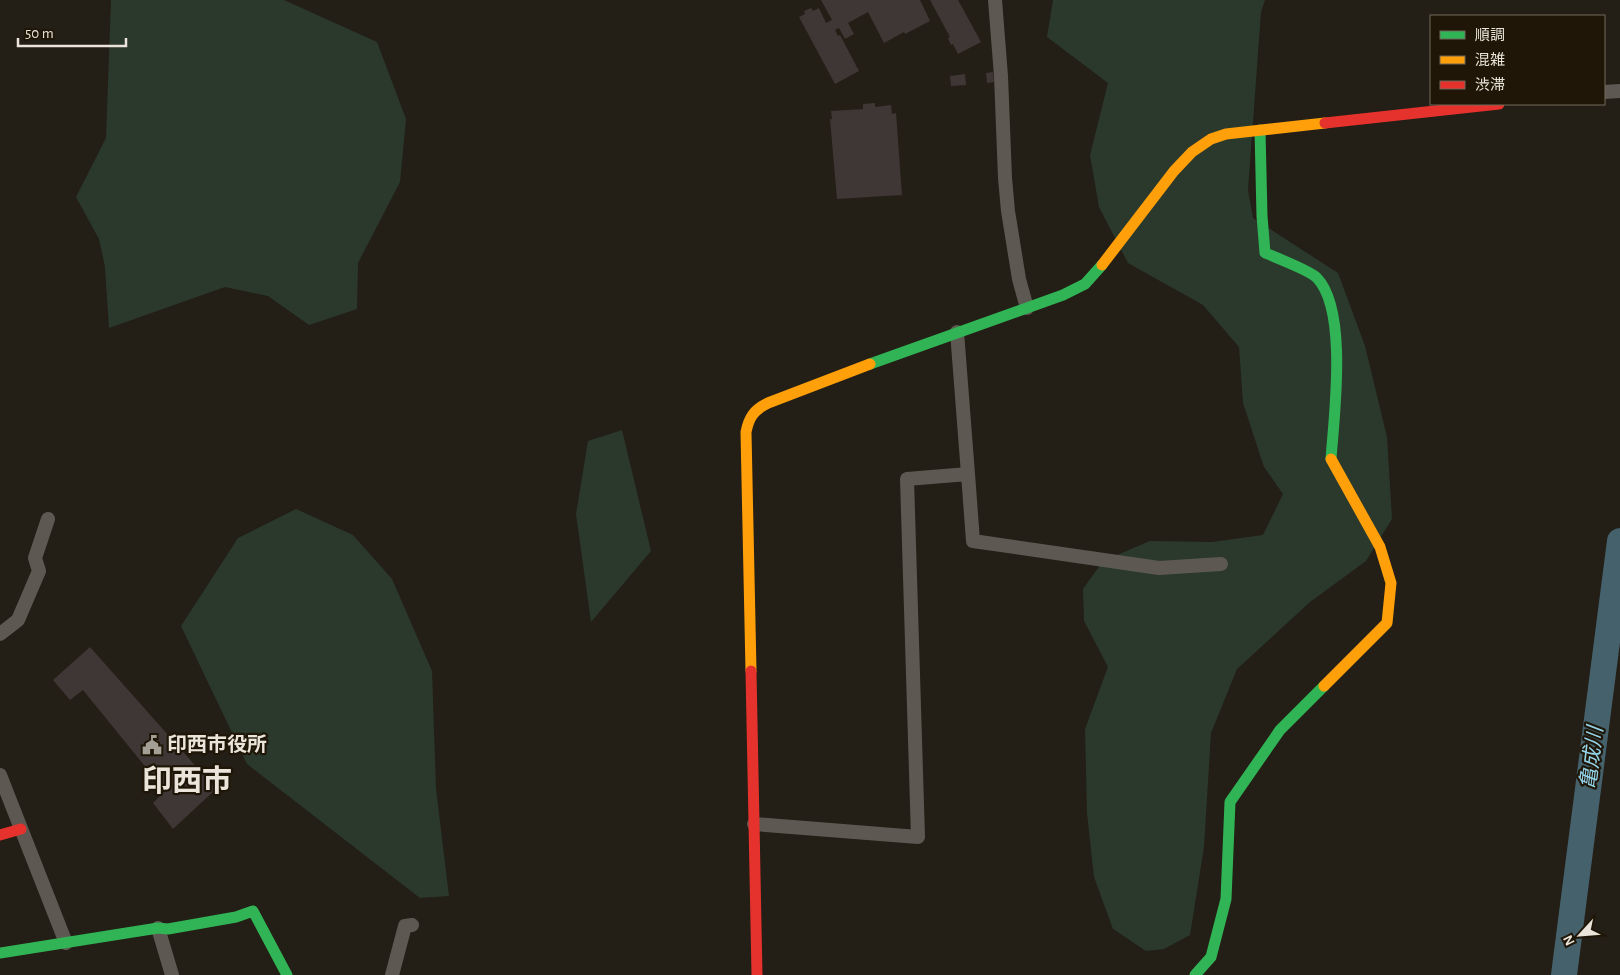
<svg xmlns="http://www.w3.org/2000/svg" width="1620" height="975" font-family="'Alegreya Sans','Noto Sans JP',sans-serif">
	<rect width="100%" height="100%" fill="#231e16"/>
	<path fill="#2b392c" d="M 111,0 L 284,0 L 377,42 L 406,119 L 400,182 L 358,263 L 357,309 L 309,325 L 268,296 L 225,287 L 109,328 L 105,267 L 99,239 L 76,197 L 106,138 Z
		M 1053,0 L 1265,0 L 1261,12 L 1248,190 L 1253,218 L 1338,273 L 1365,346 L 1387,437 L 1392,519 L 1366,561 L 1310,602 L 1237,669 L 1211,733 L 1204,847 L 1190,935 L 1164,949 L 1146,951 L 1113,929 L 1094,877 L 1087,813 L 1085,729 L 1108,667 L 1084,621 L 1083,589 L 1103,561 L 1150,541 L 1212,542 L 1263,535 L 1283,494 L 1264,467 L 1243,403 L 1239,347 L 1203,305 L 1128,263 L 1099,207 L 1090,155 L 1108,83 L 1047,37 Z
		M 622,430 L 651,551 L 591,622 L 576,514 L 588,441 Z
		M 296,509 L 353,535 L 392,579 L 432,671 L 436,789 L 449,896 L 420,898 L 247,764 L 181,626 L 238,538 Z"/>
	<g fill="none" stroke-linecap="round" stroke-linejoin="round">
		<path stroke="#45616c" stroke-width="26" d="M 1564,975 L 1620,541"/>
	</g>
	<path fill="#3e3736" d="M 821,0 L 920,0 L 930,21 L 905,34 L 904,32 L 884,43 L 868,12 L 848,23 L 854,34 L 845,39 L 839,28 L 835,30 L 838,36 L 840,35 L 859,71 L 835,84 L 799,17 L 805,14 L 804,11 L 811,8 L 813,11 L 819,8 L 826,23 L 832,20 Z
		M 930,0 L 958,0 L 981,42 L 958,54 L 953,44 L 951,45 L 948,38 L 950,37 Z
		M 993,72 L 994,82 L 987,83 L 986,73 Z
		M 965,74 L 966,85 L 951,86 L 950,76 Z
		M 875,103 L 875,107 L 891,105 L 892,114 L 896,113 L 902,195 L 837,199 L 830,119 L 832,119 L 831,111 L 863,109 L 863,104 Z
		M 90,647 L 216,789 L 173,829 L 153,803 L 165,791 L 83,690 L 70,700 L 53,680 Z"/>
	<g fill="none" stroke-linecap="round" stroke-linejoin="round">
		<path stroke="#5d5952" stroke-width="14" d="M 995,0 L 1001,76 L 1005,178 L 1008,211 L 1019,279 L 1027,308
			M 1604,92 L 1620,91
			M 968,474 L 973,541 L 1159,568 L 1221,564
			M 0,634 L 18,620 L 39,571 L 35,558 L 48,519
			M 0,775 L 66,943
			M 754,824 L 918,837 L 907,479 L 968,474 L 957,332
			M 158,928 L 172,975
			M 392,975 L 405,926 L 412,925"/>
		<path stroke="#30b455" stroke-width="11" d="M 1260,130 L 1262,216 L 1265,253 C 1275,257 1312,272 1317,278 C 1348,310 1334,416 1331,459
			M 870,364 L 1063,295 L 1085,284 L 1102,265
			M 0,953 L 158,928 L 168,929 L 236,917 L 253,911 L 287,975
			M 1195,975 L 1211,957 L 1226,899 L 1230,802 L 1280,730 L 1324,686"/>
		<path stroke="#ff9f0a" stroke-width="11" d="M 1102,265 L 1174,171 L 1192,152 L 1211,139 L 1226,134 L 1325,123
			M 751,671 L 746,432 C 749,417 754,410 768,403 L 870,364
			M 1324,686 L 1387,623 L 1391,583 L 1380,547 L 1331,459"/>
		<path stroke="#e5322d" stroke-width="11" d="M 1325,123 L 1499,104
			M 751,671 L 757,975
			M 0,835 L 21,829"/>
	</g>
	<defs>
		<symbol id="civic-bare" viewBox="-9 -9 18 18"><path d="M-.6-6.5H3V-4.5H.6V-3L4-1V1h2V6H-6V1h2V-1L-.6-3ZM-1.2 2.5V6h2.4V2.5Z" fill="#a49f95" stroke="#1f1607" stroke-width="2.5" paint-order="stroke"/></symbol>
	</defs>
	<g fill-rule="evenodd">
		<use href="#civic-bare" x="138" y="731" width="28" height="28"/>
	</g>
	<g text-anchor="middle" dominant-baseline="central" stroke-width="4.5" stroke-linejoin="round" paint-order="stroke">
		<g font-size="20" font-weight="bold" fill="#eae4da" stroke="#1f1607" text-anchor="start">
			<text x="167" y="745">印西市役所</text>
		</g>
		<g font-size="21" font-style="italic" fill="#94d4eb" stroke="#1f1607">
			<text transform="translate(1592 758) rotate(-83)">亀成川</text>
		</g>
		<g font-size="30" font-weight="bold" fill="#eae4da" stroke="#1f1607">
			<text x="187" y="782">印西市</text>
		</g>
	</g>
	<rect x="1430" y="15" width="175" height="90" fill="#1f1607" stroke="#70685b"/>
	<rect x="1440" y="31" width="25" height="8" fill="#30b455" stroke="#70685b"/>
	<text x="1475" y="40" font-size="15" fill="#eae4da">順調</text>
	<rect x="1440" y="56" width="25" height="8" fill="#ff9f0a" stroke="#70685b"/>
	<text x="1475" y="65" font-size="15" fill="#eae4da">混雑</text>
	<rect x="1440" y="81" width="25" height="8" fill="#e5322d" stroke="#70685b"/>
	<text x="1475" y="90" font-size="15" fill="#eae4da">渋滞</text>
	<g transform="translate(1580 935) rotate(244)" stroke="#1f1607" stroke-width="4" paint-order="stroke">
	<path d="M0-4L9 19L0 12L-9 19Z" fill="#eae4da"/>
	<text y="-8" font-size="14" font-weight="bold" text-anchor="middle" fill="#eae4da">N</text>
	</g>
	<path d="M18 38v8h108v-8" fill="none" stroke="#eae4da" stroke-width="2.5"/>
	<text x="25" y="38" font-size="15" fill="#eae4da" stroke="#1f1607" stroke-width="4" paint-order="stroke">50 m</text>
</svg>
